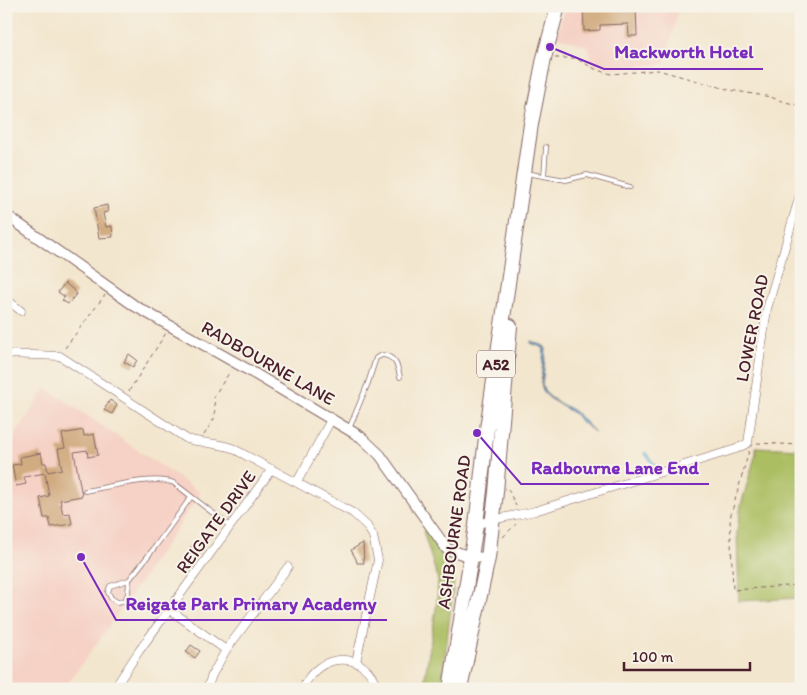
<svg xmlns="http://www.w3.org/2000/svg" width="807" height="695" font-family="Itim,sans-serif">
	<rect width="100%" height="100%" fill="#f7f3e8"/>
	<filter id="ink" filterUnits="userSpaceOnUse"><feTurbulence type="fractalNoise" baseFrequency=".02" numOctaves="2"/><feDisplacementMap in="SourceGraphic" scale="10" xChannelSelector="R" yChannelSelector="G"/><feConvolveMatrix kernelMatrix="1 2 1 2 8 2 1 2 1" color-interpolation-filters="sRGB"/></filter>
	<filter id="wash" filterUnits="userSpaceOnUse"><feTurbulence type="fractalNoise" baseFrequency=".0096" numOctaves="4" result="noise"/><feDisplacementMap in="SourceGraphic" scale="20" xChannelSelector="R" yChannelSelector="G"/><feGaussianBlur stdDeviation="1.12" result="paint"/><feColorMatrix in="noise" values="0 0 0 0 0 0 0 0 0 0 0 0 0 0 0 0 0 1.4 0 .05"/><feComposite in="paint" operator="in"/></filter>
	<g filter="url(#wash)">
		<rect width="100%" height="100%" fill="#f3e6ce"/>
		<path fill="#f6d1c5" d="M 566,6 L 679,6 L 665,64 L 615,68 L 592,65 L 589,47 L 556,36 Z
			M 46,388 L 201,493 L 112,622 L 64,689 L 6,689 L 6,449 Z"/>
		<path fill="#acbe62" stroke="#7b6e46" d="M 756,447 L 801,449 L 801,598 L 739,601 L 737,531 L 741,505 L 756,453 Z
			M 427,530 L 445,560 L 454,582 L 441,689 L 423,689 L 437,602 L 438,580 L 423,531 Z"/>
		<path fill="#5eadd8" stroke="#546682" d="M 531,341 L 544,346 L 546,349 L 542,385 C 546,400 564,404 575,412 C 582,418 588,426 595,432 L 580,421 L 575,414 L 552,400 L 543,392 L 541,384 L 544,348 L 531,343 Z"/>
		<g fill="none" stroke-linecap="round" stroke-linejoin="round">
			<path stroke="#5eadd8" stroke-width="2.5" d="M 645,453 L 658,469"/>
		</g>
		<g id="blocks">
			<path fill="#d1ac81" d="M 583,6 L 636,6 L 637,36 L 629,36 L 628,24 L 600,25 L 600,30 L 584,31 Z
				M 107,205 L 108,212 L 103,213 L 106,227 L 112,226 L 113,237 L 99,238 L 94,208 Z
				M 65,283 L 77,293 L 68,304 L 62,300 L 65,297 L 58,292 Z
				M 129,354 L 137,360 L 133,367 L 124,362 Z
				M 110,400 L 117,405 L 112,414 L 104,410 Z
				M 83,430 L 84,436 L 94,434 L 98,455 L 88,457 L 87,450 L 74,452 L 82,496 L 60,500 L 63,514 L 70,513 L 72,524 L 51,527 L 49,518 L 44,518 L 40,498 L 49,496 L 45,473 L 24,477 L 26,484 L 16,486 L 12,465 L 21,464 L 20,457 L 41,453 L 43,463 L 46,463 L 48,472 L 62,469 L 58,449 L 65,448 L 62,434 Z
				M 197,540 L 204,547 L 198,555 L 190,548 Z
				M 363,543 L 364,563 L 357,563 L 356,559 L 351,550 Z
				M 191,645 L 200,651 L 195,658 L 186,652 Z"/>
		</g>
	</g>
	<g filter="url(#ink)">
		<use href="#blocks" fill-opacity="0" stroke="#856564" stroke-width="1"/>
		<g fill="none" stroke-linecap="round" stroke-linejoin="round">
			<defs>
				<path id="lane" d="M 526,173 L 566,180 L 587,175 L 630,187
					M 544,176 L 546,147
					M 349,429 L 368,383 L 376,358 L 382,355 C 395,356 398,366 400,377
					M 85,491 C 108,487 154,475 174,483 L 231,527
					M 129,580 L 128,594 L 124,601 L 117,602 L 111,598 L 108,592 L 110,586 L 129,580 L 155,547 L 191,497"/>
				<path id="street" d="M 6,307 L 10,302 L 21,311
					M 6,354 L 60,356 L 187,439 C 202,443 217,443 232,448 L 353,513 L 367,526 L 373,536 L 378,560 L 356,662
					M 297,482 L 332,418
					M 476,525 C 495,518 515,516 535,511 L 736,449 L 748,443 L 767,309 L 801,191
					M 170,610 L 226,650
					M 114,689 L 139,651 L 272,469
					M 207,689 L 212,675 L 226,650 L 288,567
					M 303,689 C 316,652 367,648 377,689"/>
				<path id="secondary" d="M 6,215 L 135,306 L 245,368 L 361,437 L 380,455 L 447,549 L 471,557 L 488,558"/>
				<path id="highway" d="M 450,689 L 476,525 L 487,429 L 531,124 L 544,58 L 558,6
					M 460,689 L 488,558 L 496,492 L 510,326"/>
			</defs>
			<use href="#lane" stroke="#856564" stroke-width="5.5"/>
			<use href="#street" stroke="#856564" stroke-width="9"/>
			<use href="#secondary" stroke="#856564" stroke-width="12"/>
			<use href="#highway" stroke="#856564" stroke-width="16"/>
			<path stroke="#856564" stroke-width="1" stroke-dasharray="4 4" stroke-linecap="butt" d="M 555,58 L 575,58 L 597,70 L 611,74 L 658,70 L 730,90 L 771,97 L 778,100 L 801,106
				M 65,348 L 105,295
				M 129,391 L 166,333
				M 204,435 L 215,417 L 214,396 L 231,370
				M 757,443 L 801,445
				M 749,451 L 730,518 L 733,590 L 801,585
				M 508,489 L 516,506
				M 503,537 L 516,524"/>
			<use href="#lane" stroke="#fff" stroke-width="4"/>
			<use href="#street" stroke="#fff" stroke-width="8"/>
			<use href="#secondary" stroke="#fff" stroke-width="10"/>
			<use href="#highway" stroke="#fff" stroke-width="14"/>
		</g>
	</g>
	<g text-anchor="middle" dominant-baseline="central" stroke-width="4" stroke-linejoin="round" paint-order="stroke">
		<rect fill="#f7f3e8" stroke="#7e5f64" stroke-width="1" x="477" y="350.5" width="38" height="27" rx="4"/>
		<g font-size="16" font-weight="bold" fill="#4a1f2b">
			<text x="496" y="364">A52</text>
		</g>
		<g font-size="18" fill="#4a1f2b" stroke="#f7f3e8">
			<text transform="translate(752 328) rotate(-79)">LOWER ROAD</text>
			<text transform="translate(268 363) rotate(30)">RADBOURNE LANE</text>
			<text transform="translate(216 522) rotate(-54)">REIGATE DRIVE</text>
			<text transform="translate(454 532) rotate(-82)">ASHBOURNE ROAD</text>
		</g>
	</g>
	<path fill="none" stroke="#7b2cbf" stroke-width="2" d="M550 47L604 69H763M477 433L521 484H709M81 557L116 620H387"/>
	<g fill="#7b2cbf" stroke="#f7f3e8" stroke-width="2">
		<circle cx="550" cy="47" r="5"/>
		<circle cx="477" cy="433" r="5"/>
		<circle cx="81" cy="557" r="5"/>
	</g>
	<g font-size="19" text-anchor="middle" font-weight="bold" fill="#7b2cbf" stroke="#f7f3e8" stroke-width="4" stroke-linejoin="round" paint-order="stroke">
		<text x="684" y="58">Mackworth Hotel</text>
		<text x="615" y="474">Radbourne Lane End</text>
		<text x="251" y="610">Reigate Park Primary Academy</text>
	</g>
	<rect width="807" height="695" fill="none" stroke="#f7f3e8" stroke-width="25"/>
	<path d="M624 662v8h126v-8" fill="none" stroke="#4a1f2b" stroke-width="2.5"/>
	<text x="632" y="662" font-size="15" fill="#4a1f2b" stroke="#f7f3e8" stroke-width="4" paint-order="stroke">100 m</text>
</svg>
